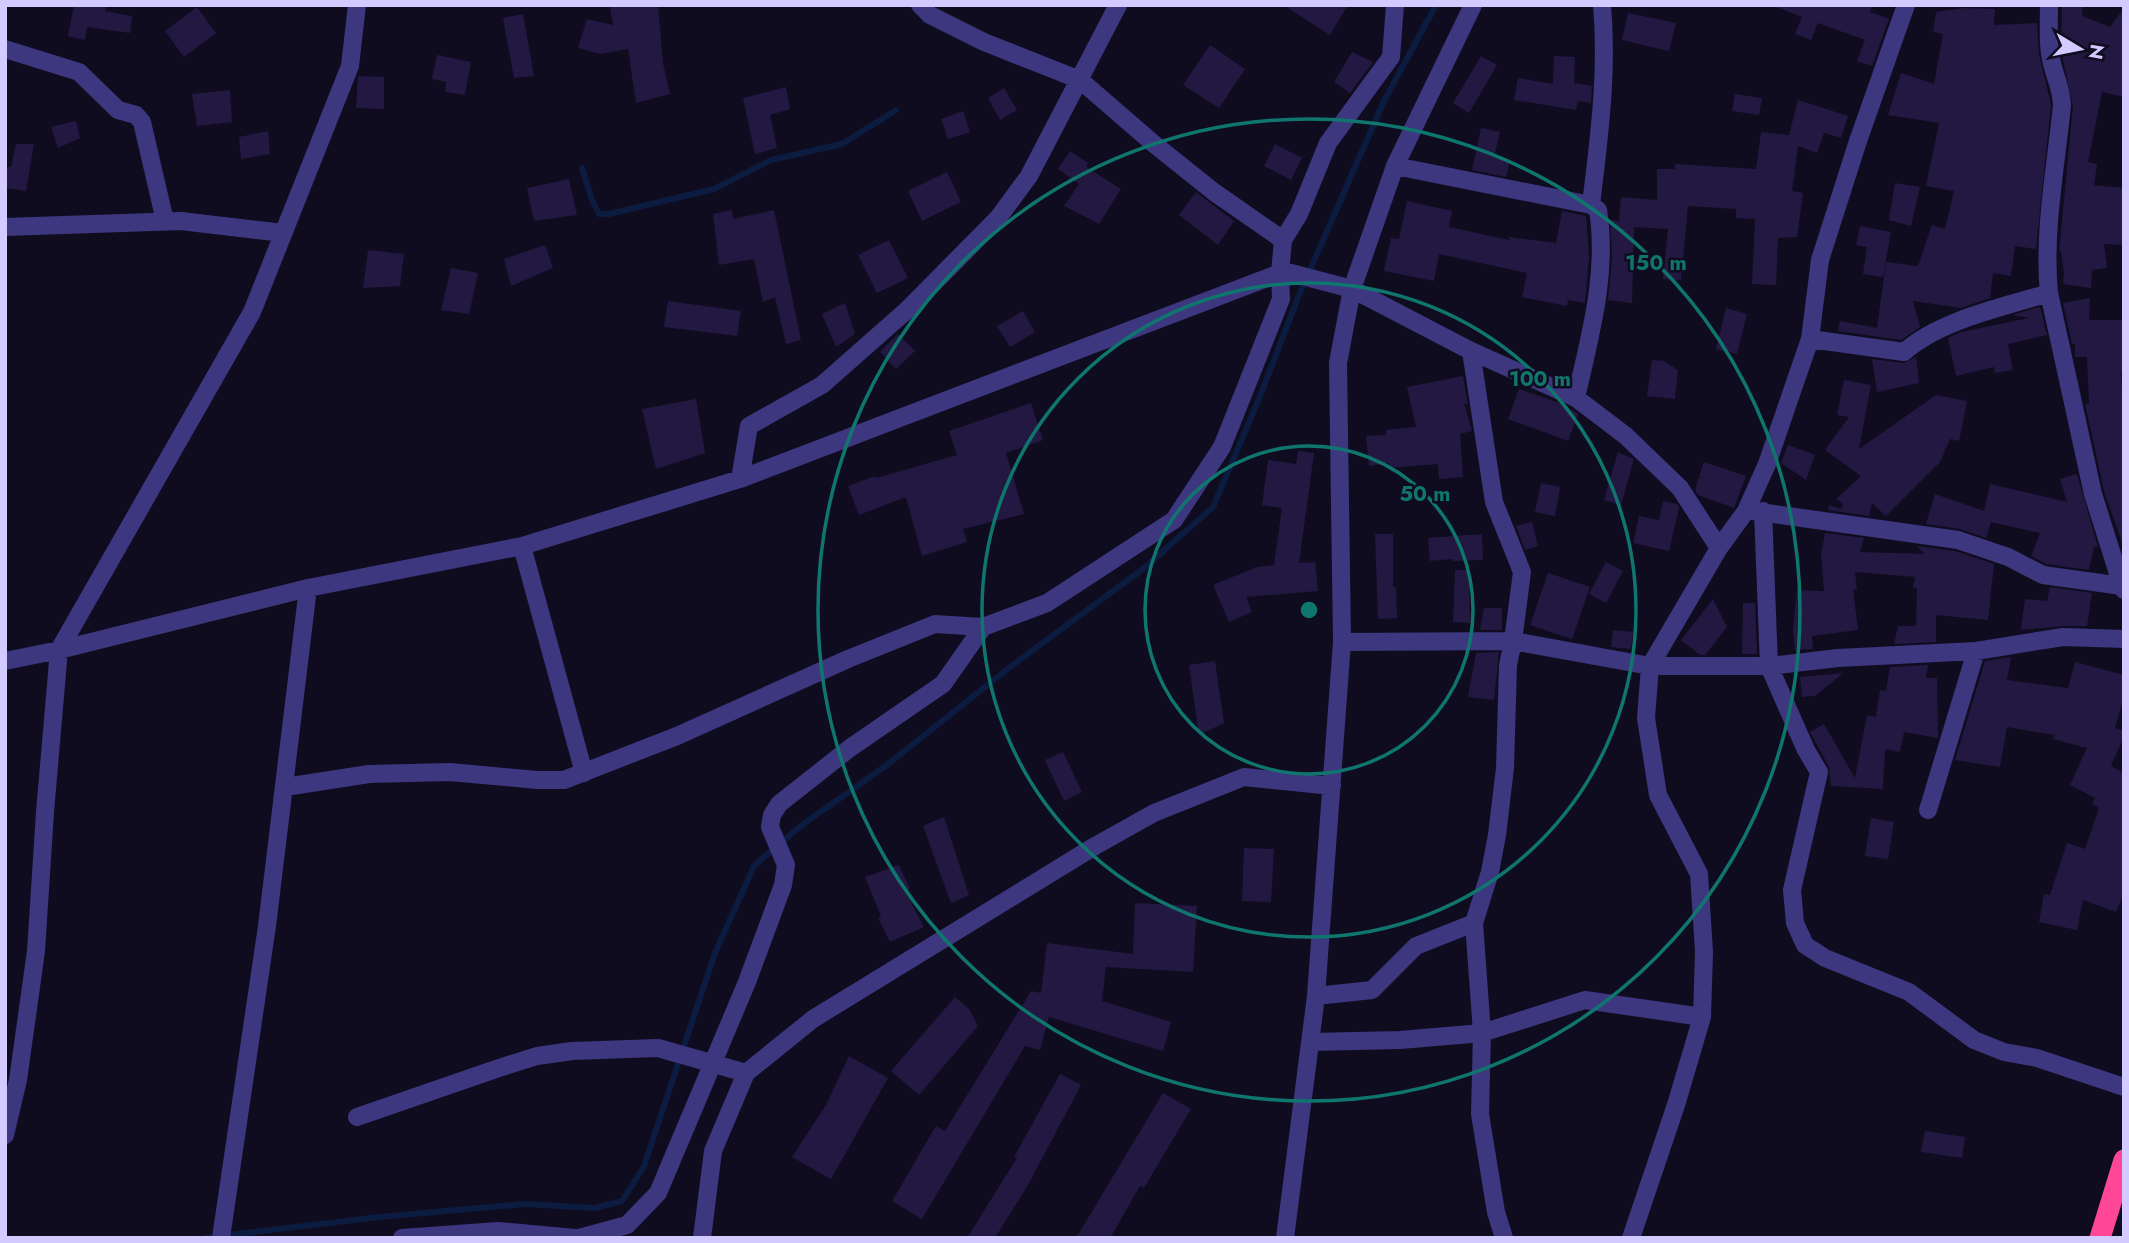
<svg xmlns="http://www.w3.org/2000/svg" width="2129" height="1243" font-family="Jost,sans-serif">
	<rect width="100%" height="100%" fill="#100c20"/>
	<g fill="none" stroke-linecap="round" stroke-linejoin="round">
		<path stroke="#0b1c40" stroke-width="6" d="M 582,168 L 592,200 L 599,214 L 609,214 L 714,189 L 771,160 L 842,144 L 896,110
			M 205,1238 L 379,1217 L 524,1204 L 595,1208 L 622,1201 L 644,1166 L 715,953 L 754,866 L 802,825 L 887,765 L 1010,667 L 1143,569 L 1213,507 L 1259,399 L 1299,295 L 1384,101 L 1436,5"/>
	</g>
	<path fill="#221841" d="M 74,5 L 107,5 L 105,11 L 132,16 L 130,33 L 87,27 L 85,40 L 68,36 Z
		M 619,5 L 658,5 L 663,63 L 670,94 L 636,103 L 628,49 L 600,54 L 578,48 L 587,19 L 613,25 L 610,7 Z
		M 1283,5 L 1348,5 L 1330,35 Z
		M 1776,5 L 1873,5 L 1870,12 L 1889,19 L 1872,66 L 1857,61 L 1865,40 L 1818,23 L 1811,40 L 1795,34 L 1802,17 L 1776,7 Z
		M 2062,5 L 2083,5 L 2082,16 L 2110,27 L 2124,8 L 2124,97 L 2102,92 L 2088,162 L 2097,164 L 2094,185 L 2124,188 L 2124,245 L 2104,244 L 2107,268 L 2092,270 L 2091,288 L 2063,284 L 2064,272 L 2061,251 L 2059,251 L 2073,106 L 2061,51 Z
		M 197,7 L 216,33 L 184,57 L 165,31 Z
		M 1964,8 L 1995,9 L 1994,25 L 2037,23 L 2039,54 L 2051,105 L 2036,249 L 2015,246 L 2011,276 L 1993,273 L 1990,298 L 1961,308 L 1913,301 L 1920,327 L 1901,340 L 1838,331 L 1840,321 L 1877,328 L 1886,262 L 1918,266 L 1932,225 L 1945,229 L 1954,191 L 1926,186 L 1939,123 L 1888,115 L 1901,73 L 1934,84 L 1943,34 L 1933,32 L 1936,12 Z
		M 1628,13 L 1676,23 L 1669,51 L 1622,40 Z
		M 523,14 L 534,76 L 514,78 L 503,18 Z
		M 1210,45 L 1245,69 L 1219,108 L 1183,85 Z
		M 1352,52 L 1373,62 L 1350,93 L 1334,82 Z
		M 437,55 L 471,62 L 465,95 L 445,92 L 446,82 L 432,79 Z
		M 1481,56 L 1497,65 L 1469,113 L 1453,103 Z
		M 1554,56 L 1575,57 L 1574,83 L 1592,86 L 1591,103 L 1578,101 L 1576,110 L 1514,100 L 1518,78 L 1553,84 Z
		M 358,76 L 384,77 L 384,109 L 356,108 Z
		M 786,87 L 790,109 L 770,115 L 777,148 L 755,154 L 743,98 Z
		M 1004,88 L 1017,110 L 1000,120 L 988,98 Z
		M 230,90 L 232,122 L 197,126 L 192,94 Z
		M 1735,94 L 1762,98 L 1759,115 L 1732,111 Z
		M 1798,100 L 1848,116 L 1841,138 L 1824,133 L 1817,153 L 1798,146 L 1792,191 L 1803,193 L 1797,237 L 1778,238 L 1776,285 L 1752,284 L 1755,219 L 1736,218 L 1736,209 L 1688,206 L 1681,280 L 1663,279 L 1668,229 L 1634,227 L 1632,303 L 1608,300 L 1612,258 L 1610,220 L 1619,221 L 1621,197 L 1657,200 L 1657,169 L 1675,169 L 1675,164 L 1756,169 L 1761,132 L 1789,135 Z
		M 963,111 L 970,132 L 948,139 L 941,119 Z
		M 76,121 L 80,138 L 58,148 L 51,127 Z
		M 1481,128 L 1500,132 L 1494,157 L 1510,160 L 1506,177 L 1472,170 Z
		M 268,131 L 270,154 L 241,159 L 239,137 Z
		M 16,144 L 34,144 L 26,191 L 5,188 L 5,167 L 11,167 Z
		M 1275,144 L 1302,158 L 1291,180 L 1264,166 Z
		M 1070,151 L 1088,163 L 1086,167 L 1121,189 L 1099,224 L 1064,206 L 1079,184 L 1058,169 Z
		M 947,172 L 961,202 L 922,221 L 908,191 Z
		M 569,179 L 577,215 L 534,221 L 527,188 Z
		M 1895,183 L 1920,187 L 1911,226 L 1889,220 Z
		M 1196,192 L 1234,221 L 1218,245 L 1179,215 Z
		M 1407,201 L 1452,211 L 1449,227 L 1509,240 L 1509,237 L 1556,243 L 1562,211 L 1586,216 L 1589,257 L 1585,303 L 1568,300 L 1567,306 L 1522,297 L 1527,273 L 1439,254 L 1434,281 L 1384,271 L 1391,238 L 1399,239 Z
		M 732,210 L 733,219 L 774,210 L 801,340 L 786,344 L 775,297 L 763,302 L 754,259 L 719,265 L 713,214 Z
		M 1860,226 L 1891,232 L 1883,277 L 1863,274 L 1867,247 L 1856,245 Z
		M 889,240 L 908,278 L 877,293 L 858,255 Z
		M 545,245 L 553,268 L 511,286 L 504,259 Z
		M 368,250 L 404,254 L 400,286 L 363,288 Z
		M 451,268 L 478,273 L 469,314 L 441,310 Z
		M 2090,298 L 2089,320 L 2124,320 L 2124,374 L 2121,373 L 2124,419 L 2124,548 L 2104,491 L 2085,404 L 2089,403 L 2087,357 L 2075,357 L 2075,344 L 2072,344 L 2063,303 Z
		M 668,301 L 741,311 L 737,336 L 664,327 Z
		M 845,303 L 855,334 L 836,347 L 822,314 Z
		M 2040,307 L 2047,335 L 2008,344 L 2013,370 L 1995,373 L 1994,367 L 1956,376 L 1948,338 L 1961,332 L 2029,318 L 2012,315 Z
		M 1726,308 L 1747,314 L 1737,354 L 1716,349 Z
		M 1023,311 L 1035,332 L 1010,347 L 997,326 Z
		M 898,334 L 915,351 L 896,369 L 880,352 Z
		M 1916,357 L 1919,383 L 1877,392 L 1872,359 L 1903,363 Z
		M 1652,360 L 1664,361 L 1678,370 L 1675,399 L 1647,396 Z
		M 1463,376 L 1468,405 L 1464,403 L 1472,431 L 1460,434 L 1463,477 L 1439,479 L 1438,464 L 1390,468 L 1389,463 L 1369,466 L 1366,436 L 1386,435 L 1386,430 L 1416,427 L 1407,387 Z
		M 1844,380 L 1871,385 L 1859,449 L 1936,395 L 1967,401 L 1959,441 L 1950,439 L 1940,462 L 1886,516 L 1872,503 L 1869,516 L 1828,510 L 1829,505 L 1841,509 L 1843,504 L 1836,499 L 1861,476 L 1825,450 L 1849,417 L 1837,415 Z
		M 1519,389 L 1565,405 L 1578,414 L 1568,441 L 1508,419 Z
		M 696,399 L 705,453 L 656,469 L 642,409 Z
		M 1031,403 L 1043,440 L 1006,453 L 1024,514 L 963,529 L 967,542 L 922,556 L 906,497 L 859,515 L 848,486 L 875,476 L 876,478 L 957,455 L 949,431 Z
		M 1788,445 L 1815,455 L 1806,480 L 1781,463 Z
		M 1298,451 L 1314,453 L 1299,563 L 1315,562 L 1318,591 L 1246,597 L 1252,612 L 1229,622 L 1213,585 L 1257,567 L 1274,565 L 1282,508 L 1262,505 L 1268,460 L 1296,464 Z
		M 1618,452 L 1634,459 L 1621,505 L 1604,500 Z
		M 1704,462 L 1746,476 L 1734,508 L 1698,495 L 1695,490 L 1699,477 L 1703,479 L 1699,476 Z
		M 2077,474 L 2098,547 L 2094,547 L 2089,570 L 2046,564 L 2031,556 L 2040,533 L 1991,522 L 1986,538 L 1960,529 L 1926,524 L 1935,494 L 1984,511 L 1990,484 L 2067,502 L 2060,479 Z
		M 1541,483 L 1560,487 L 1555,516 L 1535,512 Z
		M 1663,501 L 1677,504 L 1679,508 L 1669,551 L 1633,543 L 1639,516 L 1659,520 Z
		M 1532,522 L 1538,546 L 1525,550 L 1516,526 Z
		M 1825,533 L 1864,538 L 1860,552 L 1925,554 L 1917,546 L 1955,551 L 1994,564 L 1988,620 L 1936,615 L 1936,642 L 1894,644 L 1898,626 L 1916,626 L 1917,588 L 1913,588 L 1915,577 L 1855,572 L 1857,590 L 1853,590 L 1858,630 L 1812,636 L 1813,649 L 1795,650 L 1793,629 L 1797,590 L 1824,591 L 1821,555 Z
		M 1375,534 L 1393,534 L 1393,587 L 1396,587 L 1397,618 L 1378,619 Z
		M 1482,534 L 1483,560 L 1453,561 L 1453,559 L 1430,561 L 1428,538 Z
		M 1606,562 L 1623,571 L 1606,603 L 1589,594 Z
		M 1455,570 L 1469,570 L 1470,623 L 1453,622 Z
		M 1548,573 L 1590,587 L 1572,639 L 1530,625 Z
		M 2050,587 L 2092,593 L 2087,626 L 2063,626 L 2021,630 L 2025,599 L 2047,601 Z
		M 1713,599 L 1727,627 L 1705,655 L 1700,655 L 1681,640 Z
		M 1743,603 L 1755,603 L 1757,654 L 1742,654 Z
		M 1484,608 L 1502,608 L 1502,630 L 1480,630 Z
		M 1613,630 L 1633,632 L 1631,649 L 1611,647 Z
		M 1499,652 L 1494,700 L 1468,697 L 1476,653 Z
		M 2011,657 L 2007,680 L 2068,688 L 2075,662 L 2124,675 L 2124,696 L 2115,728 L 2124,731 L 2124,736 L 2111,766 L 2124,773 L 2124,893 L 2116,912 L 2083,900 L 2077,930 L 2039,922 L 2044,894 L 2050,895 L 2067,843 L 2085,849 L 2099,808 L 2092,804 L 2095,798 L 2070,785 L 2087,748 L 2053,739 L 2054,735 L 2007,727 L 2000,767 L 1955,760 L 1985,661 Z
		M 1215,661 L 1224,723 L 1199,735 L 1189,665 Z
		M 1928,665 L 1926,678 L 1937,678 L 1938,738 L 1904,732 L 1900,752 L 1885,749 L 1883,789 L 1831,786 L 1829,767 L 1810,732 L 1824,724 L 1855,778 L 1867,715 L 1876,717 L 1880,690 L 1886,691 L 1890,667 Z
		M 1843,673 L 1815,696 L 1802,697 L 1800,677 Z
		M 1063,752 L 1082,792 L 1064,801 L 1045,760 Z
		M 944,817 L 969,895 L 951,903 L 923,826 Z
		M 1871,818 L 1894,822 L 1888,859 L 1865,856 Z
		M 1244,848 L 1274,849 L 1271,902 L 1242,901 Z
		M 899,865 L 910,889 L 905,891 L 924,927 L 890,942 L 878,918 L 881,916 L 865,877 Z
		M 1135,903 L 1197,906 L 1193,972 L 1106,967 L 1102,1001 L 1171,1022 L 1163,1051 L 1049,1017 L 1040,1050 L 1025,1046 L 922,1219 L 892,1201 L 936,1126 L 945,1131 L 1031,991 L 1041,993 L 1047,943 L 1133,954 Z
		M 955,997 L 969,1009 L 978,1026 L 919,1095 L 891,1071 Z
		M 849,1056 L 888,1078 L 831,1179 L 792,1157 L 826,1105 Z
		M 1060,1074 L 1081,1085 L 1028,1185 L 995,1238 L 967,1238 L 1017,1158 L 1014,1157 Z
		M 1163,1093 L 1191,1109 L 1144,1188 L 1140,1186 L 1110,1238 L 1076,1238 Z
		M 1925,1131 L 1965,1137 L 1962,1158 L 1921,1152 Z"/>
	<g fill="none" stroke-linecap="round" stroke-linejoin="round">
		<path stroke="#3d377f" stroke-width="18" d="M 920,5 L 930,15 L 984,42 L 1080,80 L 1154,144 L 1214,192 L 1283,240
			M 2049,5 C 2049,25 2047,48 2053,67 C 2057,83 2061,87 2062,105 C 2056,166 2043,233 2049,293 L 2093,494 L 2122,586
			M 5,49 L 79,72 L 118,110 L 136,115 L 142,122 L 165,221
			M 1395,166 L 1591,205 L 1598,210 C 1608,273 1590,336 1576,398
			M 1591,205 C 1599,137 1608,74 1602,5
			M 5,227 L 181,221 L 283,233
			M 1810,339 L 1904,352 C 1940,320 2003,307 2049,293
			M 1471,351 L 1494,502 L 1522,572 L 1513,641 L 1508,665 L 1505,768 L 1497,835 L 1490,872 L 1474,923 L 1482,1033 L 1480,1114 L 1496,1212 L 1504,1238
			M 740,479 L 749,426 L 822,385 L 907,310 L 998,218 L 1029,176 L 1118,5
			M 1753,511 L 1958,540 L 2008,557 L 2043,575 L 2122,586 L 2124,590
			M 1763,511 L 1769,666 L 1806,750 L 1819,772 L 1792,890 L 1795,923 L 1805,945 L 1825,958 L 1909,992 L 1974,1040 L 2004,1052 L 2037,1058 L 2124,1087
			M 522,546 L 584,773
			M 1342,642 L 1513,641 L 1650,666 L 1769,666 L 1838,658 L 1976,651 L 2063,637 L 2124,639
			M 5,661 L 59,650 L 308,588 L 522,546 L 740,479 L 1280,273 L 1291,273 L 1352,289 L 1471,351 L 1576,398 L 1626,436 L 1680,488 L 1719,548
			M 285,787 L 369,774 L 450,772 L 537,780 L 564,780 L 677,736 L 848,659 L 935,624 L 983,627 L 1047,603 L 1174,520 L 1222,447 L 1281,299 L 1280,273 L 1283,240 L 1299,214 L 1328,143 L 1391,57 L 1395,5
			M 1928,810 L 1976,651
			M 1316,996 L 1372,990 L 1416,946 L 1474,923
			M 1311,1042 L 1400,1040 L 1482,1033 L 1585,1000 L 1702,1017
			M 357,1117 L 499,1068 L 537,1056 L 572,1051 L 658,1048 L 746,1073
			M 5,1135 L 18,1080 L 36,951 L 45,812 L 59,650 L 252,312 L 350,66 L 357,5
			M 221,1238 L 267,926 L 308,588
			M 402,1238 L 498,1231 L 575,1238
			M 579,1238 L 627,1225 L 658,1193 L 747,982 L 783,885 L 786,865 L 770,827 L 772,815 L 779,804 L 850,748 L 943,684 L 983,627
			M 702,1238 L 713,1151 L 746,1073 L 813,1019 L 1095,846 L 1154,813 L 1244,777 L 1332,786
			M 1285,1238 L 1316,996 L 1342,642 L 1338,363 L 1352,289 L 1395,166 L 1473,5
			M 1631,1238 L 1676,1105 L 1702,1017 L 1704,952 L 1699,874 L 1658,795 L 1646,718 L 1650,666 L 1719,548 L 1746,511 L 1767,464 L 1810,339 L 1820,260 L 1858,141 L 1906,5"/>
		<path stroke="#ff4697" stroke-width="21" d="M 2100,1238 L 2124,1160"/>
	</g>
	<g fill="none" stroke="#0f766e" stroke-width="3.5">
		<circle cx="1309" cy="610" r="164"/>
		<circle cx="1309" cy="610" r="327"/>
		<circle cx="1309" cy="610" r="491"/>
	</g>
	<circle cx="1309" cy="610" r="10" fill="#0f766e" stroke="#100c20" stroke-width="3.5"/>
	<g font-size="21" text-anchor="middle" font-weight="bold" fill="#0f766e" stroke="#100c20" stroke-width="5" stroke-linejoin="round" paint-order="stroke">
		<text x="1656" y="270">150 m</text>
		<text x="1540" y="386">100 m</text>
		<text x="1425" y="501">50 m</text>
	</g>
	<rect width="2129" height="1243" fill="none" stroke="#d3cbff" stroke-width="14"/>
	<g transform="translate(2080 49) rotate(100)" stroke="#100c20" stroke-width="5" paint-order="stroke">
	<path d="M0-5L12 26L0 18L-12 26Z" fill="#d3cbff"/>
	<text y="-10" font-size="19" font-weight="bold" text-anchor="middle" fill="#d3cbff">N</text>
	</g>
</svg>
